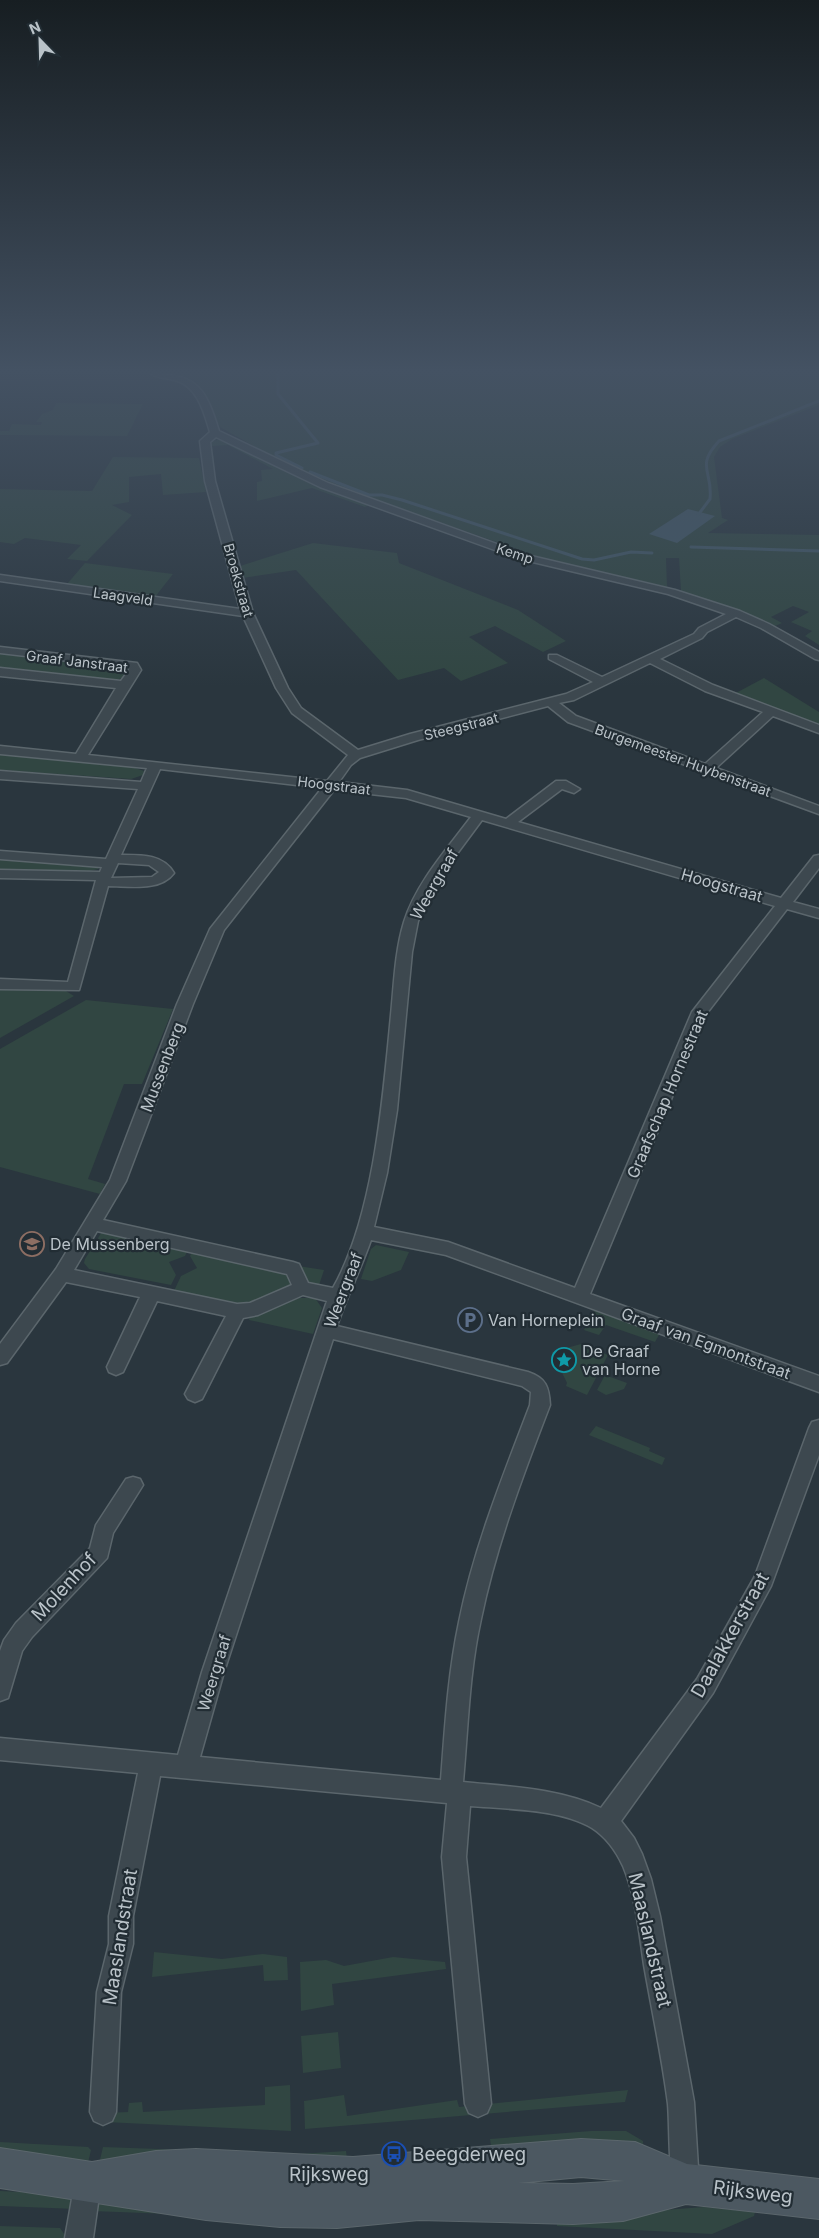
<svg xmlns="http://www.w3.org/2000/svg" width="819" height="2238" font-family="Inter,sans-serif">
	<rect width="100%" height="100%" fill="#2a363e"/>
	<path fill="#314642" d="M 176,374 L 819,374 L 819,405 L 732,439 L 720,447 L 714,457 L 722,518 L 728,520 L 708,533 L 819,535 L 819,645 L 805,636 L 812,631 L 791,622 L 809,612 L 793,606 L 771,617 L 782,623 L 775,626 L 747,614 L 681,591 L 679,558 L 666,558 L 667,587 L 548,560 L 331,484 L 270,455 L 220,427 L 196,381 Z
		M 56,403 L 143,404 L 127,436 L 0,435 L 0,431 L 9,431 L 12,424 L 41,425 L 42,422 L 36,422 L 42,414 L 53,410 Z
		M 223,439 L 369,505 L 365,507 L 312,488 L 257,501 L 257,482 L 262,481 L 261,470 L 273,469 L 228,445 L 212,446 L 214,461 L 211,461 L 209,446 L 212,441 Z
		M 113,457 L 199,458 L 206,492 L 163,495 L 161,474 L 129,477 L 129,502 L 112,505 L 132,515 L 87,561 L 67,559 L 81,545 L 25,538 L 14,544 L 0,542 L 0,489 L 92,491 Z
		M 313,543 L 397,553 L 399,563 L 518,610 L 566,641 L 543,652 L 495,626 L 469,637 L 508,663 L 461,681 L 444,668 L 398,680 L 296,570 L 243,578 L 240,566 Z
		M 85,563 L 173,574 L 155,597 L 67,584 Z
		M 0,653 L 127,666 L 131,669 C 127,678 121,679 112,680 L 0,669 Z
		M 764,678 L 819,712 L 819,726 L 734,694 Z
		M 0,754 L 126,765 L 144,771 L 143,775 L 131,779 L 0,770 Z
		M 0,858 L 101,864 L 98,869 L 86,872 L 0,870 Z
		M 0,988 L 66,991 L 74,996 L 0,1038 Z
		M 86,1000 L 173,1009 L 142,1084 L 124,1084 L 88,1179 L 105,1184 L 100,1194 L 0,1167 L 0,1049 Z
		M 103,1230 L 189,1248 L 185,1256 L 169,1262 L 176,1275 L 171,1285 L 89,1269 L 84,1263 L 85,1259 Z
		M 376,1245 L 409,1252 L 401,1270 L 372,1281 L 361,1279 L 371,1249 Z
		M 194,1249 L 209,1252 L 211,1257 L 291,1274 L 296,1285 L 249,1304 L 237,1305 L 174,1291 L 181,1276 L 197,1268 L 190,1256 Z
		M 298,1266 L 324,1270 L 319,1285 L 307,1283 Z
		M 299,1298 L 315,1298 L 322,1308 L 313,1334 L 249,1320 L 250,1317 Z
		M 595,1309 L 660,1333 L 655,1342 L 606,1325 L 599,1335 L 584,1330 Z
		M 581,1344 L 608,1355 L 587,1395 L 566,1386 L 567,1383 L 552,1352 Z
		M 605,1375 L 627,1383 L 624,1389 L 606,1395 L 597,1390 Z
		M 596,1426 L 650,1448 L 649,1451 L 665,1458 L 662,1465 L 589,1435 Z
		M 154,1952 L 222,1959 L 263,1954 L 287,1957 L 288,1980 L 264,1981 L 263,1965 L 152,1977 Z
		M 393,1957 L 445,1962 L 446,1969 L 332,1984 L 334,2005 L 301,2011 L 300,1962 L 326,1960 L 344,1966 Z
		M 338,2032 L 341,2068 L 303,2073 L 301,2036 Z
		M 290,2085 L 291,2131 L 105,2122 L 106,2113 L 128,2112 L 129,2103 L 142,2102 L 143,2112 L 265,2105 L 265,2087 Z
		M 628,2090 L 625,2102 L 305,2129 L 304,2101 L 344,2095 L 347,2116 L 457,2100 L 459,2107 Z
		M 591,2131 L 626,2131 L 643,2141 L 643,2145 L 492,2152 L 490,2139 Z
		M 0,2142 L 88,2147 L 91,2150 L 88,2163 L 0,2154 Z
		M 103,2147 L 299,2154 L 346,2151 L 348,2167 L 99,2164 Z
		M 0,2191 L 83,2195 L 77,2209 L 0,2206 Z
		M 92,2196 L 222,2216 L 92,2211 Z
		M 704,2207 L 755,2212 L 754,2216 L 712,2234 L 557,2226 L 557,2218 Z
		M 0,2226 L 60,2228 L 67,2238 L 0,2238 Z"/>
	<path fill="#425765" d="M 688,509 L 715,516 L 677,543 L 649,534 Z"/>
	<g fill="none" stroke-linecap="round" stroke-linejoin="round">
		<path stroke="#425765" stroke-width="3" d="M 278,374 L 278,394 L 318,443 L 276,453 L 276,455 L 302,468
			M 310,472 L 369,495 L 382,495 L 402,500 L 582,559 L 594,560 L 631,552 L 652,553
			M 698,515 L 710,499 C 713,470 695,467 719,441 L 819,401
			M 691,547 L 819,551"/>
		<defs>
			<path id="minor" d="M 152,374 C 198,374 206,389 219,431 L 328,483 L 527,555 L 675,590 L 740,611 L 769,624 L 819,652 L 819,660 L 815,659 L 761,628 L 736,617 L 707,632 L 702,638 L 660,659 L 713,685 L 819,725 L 819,733 L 773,716 L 716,768 L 819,806 L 819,814 L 568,722 L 548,706 L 418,740 L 360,758 L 351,765 L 339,782 L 407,790 L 506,819 L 556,781 L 566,781 L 580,789 L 574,793 L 562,789 L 518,822 L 781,898 L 814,856 L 819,855 L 819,868 L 793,902 L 819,909 L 819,918 L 787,909 L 707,1013 L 590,1294 L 819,1376 L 819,1392 L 446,1255 L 371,1240 C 361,1269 347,1296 337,1326 L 528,1372 C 546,1378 549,1387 550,1405 C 523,1475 496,1546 481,1619 C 469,1673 468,1728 463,1782 C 510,1787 558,1788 601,1808 L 697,1679 L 755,1576 L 809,1428 L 812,1422 L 819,1420 L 819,1455 L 771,1586 L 713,1693 L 621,1821 L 634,1838 L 642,1854 L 651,1879 L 660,1916 L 694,2102 L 699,2184 L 696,2194 L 686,2197 L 676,2194 C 668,2174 670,2128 668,2104 C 662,2057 652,2011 644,1965 C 639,1932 636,1897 623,1866 C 616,1851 606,1837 592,1828 C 560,1809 506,1809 470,1806 L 466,1857 L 491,2104 L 487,2113 L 478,2117 L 469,2113 L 465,2104 L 442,1857 L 447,1803 L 160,1776 L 133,1916 L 133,1944 L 121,1992 L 116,2112 L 112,2121 L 103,2125 L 94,2121 L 90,2112 L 97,1992 L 109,1944 L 109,1916 L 138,1773 L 0,1760 L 0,1738 L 178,1755 L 202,1672 L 327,1301 L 303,1295 L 258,1315 L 243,1318 L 202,1399 L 195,1402 L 188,1399 L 185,1394 L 226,1316 L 157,1301 L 123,1372 L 116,1375 L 109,1372 L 107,1367 L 140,1297 L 66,1282 L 7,1363 L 0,1365 L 0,1344 L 56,1269 L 110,1180 L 177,1004 L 210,929 L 322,788 L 160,769 L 121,855 C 141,855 163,854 174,873 C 160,892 129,886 108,886 L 79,990 L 0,989 L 0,979 L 68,982 L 96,880 L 0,878 L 0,870 L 100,872 L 102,867 L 0,859 L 0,851 L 106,859 L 138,789 L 0,779 L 0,771 L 141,782 L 147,768 L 0,754 L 0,746 L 76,754 L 116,688 L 0,676 L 0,668 L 121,681 L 129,670 L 128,668 L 0,653 L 0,647 L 137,663 L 141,670 L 88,755 L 327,781 L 348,755 L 292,713 L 276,688 L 243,616 L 0,581 L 0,575 L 240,609 L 205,481 L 200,441 L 210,432 C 204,412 197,385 174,380 C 167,378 157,378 152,374 ZM 216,437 L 320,487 L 520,559 L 668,594 L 726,614 L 699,628 L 694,634 L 602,677 L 557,655 L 549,655 L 549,659 L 593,682 L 566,694 L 410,734 L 358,750 L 301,708 L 288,688 L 253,613 L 215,481 L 210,442 ZM 650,663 L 705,691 L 763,712 L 705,764 L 576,716 L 559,703 L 574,700 ZM 334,790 L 406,798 L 471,817 C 447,849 416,883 404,922 C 395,951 394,985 391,1015 C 383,1098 374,1216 333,1288 L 308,1283 L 299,1264 L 293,1262 L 103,1220 L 126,1181 L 193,1004 L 224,930 ZM 482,820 L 775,906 L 692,1012 L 575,1288 L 448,1242 L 374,1227 L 387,1173 L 397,1110 L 412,952 L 418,921 L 430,896 L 445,870 ZM 118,863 L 149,865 L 159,872 L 152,877 L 111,878 ZM 97,1231 L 287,1274 L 292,1285 L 250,1303 L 237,1304 L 74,1270 ZM 333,1339 L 522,1386 L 531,1392 L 530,1405 C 503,1476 474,1547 459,1622 C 448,1674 445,1727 441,1780 L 200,1757 L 224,1672 Z
				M 133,1477 L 140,1479 L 143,1485 L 113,1533 L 107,1558 L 32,1637 L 22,1651 L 8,1698 L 0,1701 L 0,1651 L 4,1640 L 16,1623 L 90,1548 L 96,1525 L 126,1479 Z
				M 88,2169 L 98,2172 L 101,2182 L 93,2238 L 65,2238 L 75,2182 L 78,2172 Z"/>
			<path id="secondary" d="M 581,2139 L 635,2142 L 687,2164 L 819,2179 L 819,2219 L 686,2204 L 623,2221 L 573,2224 L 419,2220 L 337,2228 L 280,2227 L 206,2220 L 0,2188 L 0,2148 L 92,2162 L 156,2151 L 196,2149 L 353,2157 ZM 581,2177 L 625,2181 L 573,2184 L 518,2183 Z"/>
		</defs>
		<use href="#minor" stroke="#5b666c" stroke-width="3"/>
		<use href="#secondary" stroke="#5b666c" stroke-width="2"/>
		<use href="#minor" fill="#3d484f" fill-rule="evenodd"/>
		<use href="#secondary" fill="#4c5861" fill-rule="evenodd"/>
	</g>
	<linearGradient id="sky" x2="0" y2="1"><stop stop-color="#171e22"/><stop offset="0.54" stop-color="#445263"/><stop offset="1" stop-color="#445263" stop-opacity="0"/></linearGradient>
	<rect width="819" height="687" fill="url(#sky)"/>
	<defs>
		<symbol id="school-ring" viewBox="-11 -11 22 22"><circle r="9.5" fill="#222d34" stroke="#8d6e63" stroke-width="1.5"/><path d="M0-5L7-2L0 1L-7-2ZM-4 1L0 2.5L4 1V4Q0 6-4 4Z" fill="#8d6e63"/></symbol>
		<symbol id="parking-ring" viewBox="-11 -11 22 22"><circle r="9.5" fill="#222d34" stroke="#5c6f8a" stroke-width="1.5"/><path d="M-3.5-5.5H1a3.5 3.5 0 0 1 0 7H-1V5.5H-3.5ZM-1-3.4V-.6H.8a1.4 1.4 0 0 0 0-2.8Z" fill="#5c6f8a"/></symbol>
		<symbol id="sight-ring" viewBox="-11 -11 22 22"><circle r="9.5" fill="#222d34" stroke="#0f9aa8" stroke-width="1.5"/><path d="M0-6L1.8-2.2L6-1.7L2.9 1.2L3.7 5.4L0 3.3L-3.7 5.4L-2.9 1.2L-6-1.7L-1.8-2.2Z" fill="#0f9aa8"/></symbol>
		<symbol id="bus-ring" viewBox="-11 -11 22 22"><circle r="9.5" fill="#222d34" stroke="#1a4fb4" stroke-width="1.5"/><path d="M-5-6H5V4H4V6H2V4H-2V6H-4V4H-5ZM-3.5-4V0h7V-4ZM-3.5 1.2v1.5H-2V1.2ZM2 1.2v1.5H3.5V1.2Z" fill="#1a4fb4"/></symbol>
	</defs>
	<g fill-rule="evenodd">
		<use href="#school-ring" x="18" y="1230" width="28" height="28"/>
		<use href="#parking-ring" x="456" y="1306" width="28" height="28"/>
		<use href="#sight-ring" x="550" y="1346" width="28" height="28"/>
		<use href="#bus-ring" x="380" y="2140" width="28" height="28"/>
	</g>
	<g text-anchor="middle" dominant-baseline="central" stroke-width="4.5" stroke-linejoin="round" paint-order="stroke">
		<g font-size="14" fill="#bac3c9" stroke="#222d34">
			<text transform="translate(515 553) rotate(18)">Kemp</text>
			<text transform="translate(239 580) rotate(74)">Broekstraat</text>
			<text transform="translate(123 596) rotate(8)">Laagveld</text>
			<text transform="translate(77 661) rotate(7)">Graaf Janstraat</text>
			<text transform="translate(461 726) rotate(-14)">Steegstraat</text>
			<text transform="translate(683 760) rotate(20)">Burgemeester Huybenstraat</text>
			<text transform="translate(334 785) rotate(7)">Hoogstraat</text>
		</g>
		<g font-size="16" fill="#bac3c9" stroke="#222d34">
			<text transform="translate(434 884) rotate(-60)">Weergraaf</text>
			<text transform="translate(722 885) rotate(16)">Hoogstraat</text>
			<text transform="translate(162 1067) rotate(-69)">Mussenberg</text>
			<text transform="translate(667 1094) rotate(-67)">Graafschap Hornestraat</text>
			<text transform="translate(343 1290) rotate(-69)">Weergraaf</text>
			<text transform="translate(706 1343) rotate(20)">Graaf van Egmontstraat</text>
			<text transform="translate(214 1673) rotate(-73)">Weergraaf</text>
		</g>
		<g font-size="16" fill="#bac3c9" stroke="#222d34" text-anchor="start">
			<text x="50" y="1244">De Mussenberg</text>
			<text x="488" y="1320">Van Horneplein</text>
			<text x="582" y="1351">De Graaf<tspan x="582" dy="18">van Horne</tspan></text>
		</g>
		<g font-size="19" fill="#bac3c9" stroke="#222d34">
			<text transform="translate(64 1587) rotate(-47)">Molenhof</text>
			<text transform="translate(730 1635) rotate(-61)">Daalakkerstraat</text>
			<text transform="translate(120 1937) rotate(-81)">Maaslandstraat</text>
			<text transform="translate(650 1940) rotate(77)">Maaslandstraat</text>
			<text x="329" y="2174">Rijksweg</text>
			<text transform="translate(753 2192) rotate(7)">Rijksweg</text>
		</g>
		<g font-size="19" fill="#bac3c9" stroke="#222d34" text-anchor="start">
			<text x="412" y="2154">Beegderweg</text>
		</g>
	</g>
	<g transform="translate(40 40) rotate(337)" stroke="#222d34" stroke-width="4" paint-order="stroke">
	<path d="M0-4L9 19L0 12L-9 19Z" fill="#bac3c9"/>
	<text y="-8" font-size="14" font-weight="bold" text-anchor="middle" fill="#bac3c9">N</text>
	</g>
</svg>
